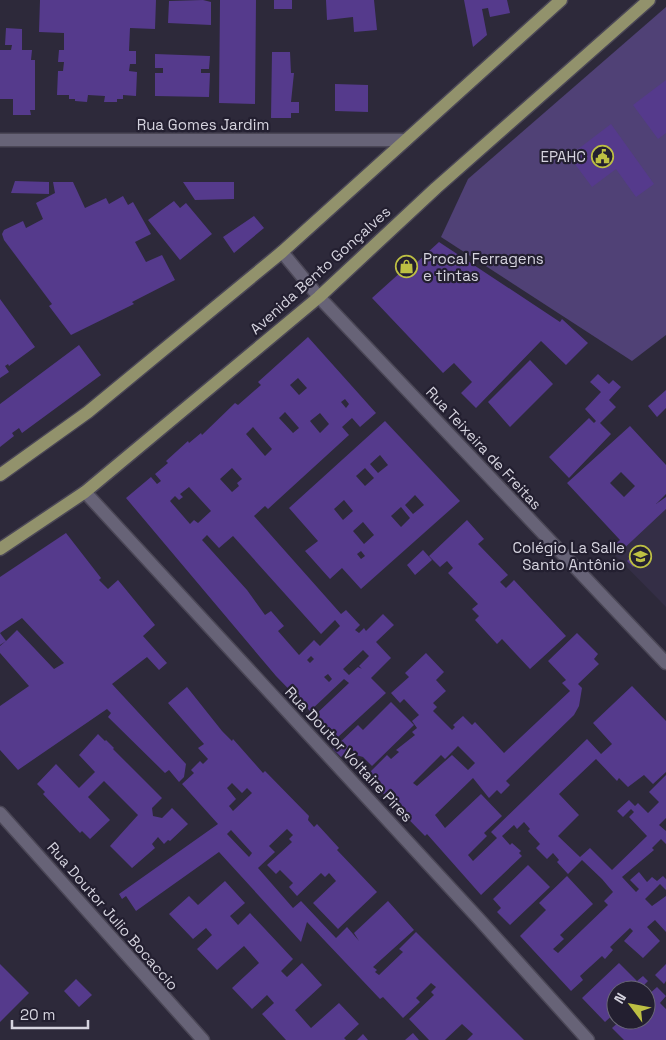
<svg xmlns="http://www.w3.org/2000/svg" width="666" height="1040" font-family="'Space Grotesk',sans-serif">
	<rect width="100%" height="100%" fill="#2d293a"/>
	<path fill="#342e46" d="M 666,501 L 666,607 L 611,551 Z"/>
	<path fill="#504176" d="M 666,7 L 666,335 L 632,361 L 441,237 L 468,179 Z"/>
	<path fill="#553a8c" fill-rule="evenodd" d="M 40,0 L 156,0 L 155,29 L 130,28 L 129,51 L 136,51 L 136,64 L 130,64 L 129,71 L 137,72 L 136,96 L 123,95 L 123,99 L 117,99 L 117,102 L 104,102 L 105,96 L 88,95 L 87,102 L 75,101 L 75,99 L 69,99 L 69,95 L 57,95 L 58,71 L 63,71 L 64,62 L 58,62 L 59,50 L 64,50 L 64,33 L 39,32 Z
		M 203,0 L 211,2 L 211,25 L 168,23 L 169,1 Z
		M 220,0 L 256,0 L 255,104 L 219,103 Z
		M 274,0 L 292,0 L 292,9 L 274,9 Z
		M 326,0 L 374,0 L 377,30 L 354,32 L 353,17 L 327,20 Z
		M 464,0 L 507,0 L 510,13 L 490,17 L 488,8 L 482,9 L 487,35 L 473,47 Z
		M 6,28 L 22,29 L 22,50 L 32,50 L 31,60 L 35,60 L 35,110 L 30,110 L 31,115 L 13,115 L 13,99 L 0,99 L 0,50 L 11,50 L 12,45 L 5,45 Z
		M 272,52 L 290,52 L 291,73 L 294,73 L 291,102 L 299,102 L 299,113 L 291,113 L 291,118 L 271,118 Z
		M 155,54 L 210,56 L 209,69 L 201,69 L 201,73 L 210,73 L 209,97 L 155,96 L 155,73 L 163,73 L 163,68 L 155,68 Z
		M 666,80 L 666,133 L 658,139 L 633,105 Z
		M 335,84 L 368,85 L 368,112 L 335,111 Z
		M 611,124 L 654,184 L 636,197 L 616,169 L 592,187 L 569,156 Z
		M 15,181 L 49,182 L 49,194 L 11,193 Z
		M 53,182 L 73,182 L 85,208 L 106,198 L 109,204 L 123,196 L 128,205 L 133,202 L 151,234 L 135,242 L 146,262 L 162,255 L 175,280 L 132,302 L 134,304 L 71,335 L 49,306 L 52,304 L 4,240 L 2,234 L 4,230 L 23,221 L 26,228 L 43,219 L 36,203 L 55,193 Z
		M 183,182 L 234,182 L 234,199 L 195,200 Z
		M 174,201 L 180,208 L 186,203 L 212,234 L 180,260 L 148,220 Z
		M 254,216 L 264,228 L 234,253 L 223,237 Z
		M 439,242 L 560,322 L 562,319 L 588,343 L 566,365 L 541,341 L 476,408 L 461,393 L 472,382 L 454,363 L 443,373 L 372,298 L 402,271 L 404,274 Z
		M 0,299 L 35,347 L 9,366 L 8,364 L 5,366 L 9,372 L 0,378 Z
		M 308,337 L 376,413 L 360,427 L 352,418 L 342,427 L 349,435 L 268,509 L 265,506 L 254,516 L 341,614 L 346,610 L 360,625 L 355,630 L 359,633 L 364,628 L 366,631 L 383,614 L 394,625 L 376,642 L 391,658 L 371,678 L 386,693 L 338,737 L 330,728 L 326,732 L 312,718 L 349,683 L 344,679 L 310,711 L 276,676 L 126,498 L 151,477 L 157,484 L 161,481 L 155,474 L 168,463 L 166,461 L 188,441 L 189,443 L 201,433 L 202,435 L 235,403 L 238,405 L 261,385 L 258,382 ZM 298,378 L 307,388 L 299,395 L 290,385 ZM 345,399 L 349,404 L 346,408 L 341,402 ZM 285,412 L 299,428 L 293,433 L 279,418 ZM 320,413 L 329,424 L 320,433 L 310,421 ZM 253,427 L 272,449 L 265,456 L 246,434 ZM 232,468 L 242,479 L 237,483 L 239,486 L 232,492 L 220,479 ZM 189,487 L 211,511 L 198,523 L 194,520 L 190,524 L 170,501 L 175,496 L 179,500 L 183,497 L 180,494 ZM 207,535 L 219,548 L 233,536 L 321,634 L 335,620 L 340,626 L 320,646 L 314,640 L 299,655 L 278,631 L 284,626 L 271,611 L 265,615 L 247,590 L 202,540 ZM 363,650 L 369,656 L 359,666 L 362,669 L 358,667 L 349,675 L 343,669 ZM 311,656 L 314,659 L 310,663 L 307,660 ZM 328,674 L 332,679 L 329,682 L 324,677 Z
		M 79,345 L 101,375 L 22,433 L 19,428 L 12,433 L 14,436 L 0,447 L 0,404 Z
		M 530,360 L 553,384 L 510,427 L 488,402 Z
		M 598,374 L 609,384 L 613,380 L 621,387 L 609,400 L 616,407 L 600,423 L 611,434 L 569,478 L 549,457 L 589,418 L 594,423 L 596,421 L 585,409 L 601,392 L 590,382 Z
		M 666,390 L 666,408 L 657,417 L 648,406 Z
		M 385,421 L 460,501 L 361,589 L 342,568 L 330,579 L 305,551 L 318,541 L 289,508 ZM 380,455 L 388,465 L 378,473 L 370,464 ZM 365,468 L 374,478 L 365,486 L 356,476 ZM 415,495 L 424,505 L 413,514 L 405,505 ZM 344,500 L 353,511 L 343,520 L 334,509 ZM 401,507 L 410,518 L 401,527 L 391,516 ZM 363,522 L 374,535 L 364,544 L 353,531 ZM 361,551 L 365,556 L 361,559 L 357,554 Z
		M 630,426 L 666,465 L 666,494 L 656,504 L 666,497 L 666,509 L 618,554 L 611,548 L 620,540 L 567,483 ZM 621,472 L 635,486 L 624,497 L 610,483 Z
		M 467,520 L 484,539 L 478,544 L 508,575 L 500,582 L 506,588 L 514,580 L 566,636 L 530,669 L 502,639 L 497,644 L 475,620 L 479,616 L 472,609 L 478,604 L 448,573 L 453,568 L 447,561 L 440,567 L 429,556 Z
		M 66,533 L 101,578 L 99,580 L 108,589 L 118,580 L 155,625 L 143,636 L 167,663 L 159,670 L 147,657 L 112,684 L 186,764 L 184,777 L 179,782 L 169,770 L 165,773 L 108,717 L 111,713 L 107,709 L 18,770 L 0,750 L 0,706 L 29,686 L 0,653 L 0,646 L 6,641 L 0,645 L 0,577 ZM 22,618 L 64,663 L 54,669 L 17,630 L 6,641 L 0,633 Z
		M 423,550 L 432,560 L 415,575 L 407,565 Z
		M 636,552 L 642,558 L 633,567 L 627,561 Z
		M 577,633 L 598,654 L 594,659 L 599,664 L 578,684 L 582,688 L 579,706 L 574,715 L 506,781 L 510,785 L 501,794 L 497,790 L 489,798 L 473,778 L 435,815 L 445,828 L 481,794 L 502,816 L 484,833 L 487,836 L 468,855 L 473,861 L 497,838 L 491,832 L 587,739 L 601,754 L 612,744 L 593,723 L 632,686 L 666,721 L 666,772 L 653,784 L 644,775 L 628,787 L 619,778 L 617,781 L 596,759 L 559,794 L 579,815 L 558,836 L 580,857 L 590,848 L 612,870 L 647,836 L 629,817 L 634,812 L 631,809 L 623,817 L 617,811 L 629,800 L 635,806 L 638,803 L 648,813 L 659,802 L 649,792 L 666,775 L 666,818 L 659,825 L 666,831 L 666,844 L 661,839 L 652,848 L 654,850 L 622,877 L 636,892 L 639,889 L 630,880 L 639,872 L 647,882 L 652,877 L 657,881 L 663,876 L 666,879 L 666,890 L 660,884 L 645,899 L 652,906 L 666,896 L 666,932 L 655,920 L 647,927 L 660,941 L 643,958 L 624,941 L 633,931 L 630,928 L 610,947 L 613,950 L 605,959 L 602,956 L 580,976 L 583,980 L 571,991 L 520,936 L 546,910 L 539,903 L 567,876 L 593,904 L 560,935 L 564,939 L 553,949 L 558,953 L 608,905 L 604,901 L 613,892 L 602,879 L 582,860 L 568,874 L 557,862 L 559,860 L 553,853 L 547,859 L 536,848 L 540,844 L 528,831 L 530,829 L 524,822 L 517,829 L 514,825 L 502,836 L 510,845 L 512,843 L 521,851 L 519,853 L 522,856 L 481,895 L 427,834 L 425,836 L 366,776 L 387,755 L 391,759 L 399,752 L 396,750 L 415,735 L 412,732 L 417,728 L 412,721 L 419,715 L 404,699 L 400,703 L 391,693 L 409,677 L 405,673 L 426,653 L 444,672 L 436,680 L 446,691 L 433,703 L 437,707 L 433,711 L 452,730 L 455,727 L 453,725 L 463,716 L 472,725 L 475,722 L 504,753 L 570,691 L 562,683 L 566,680 L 548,661 ZM 458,746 L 475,763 L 468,770 L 452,755 L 417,786 L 413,783 L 441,755 L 445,759 Z
		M 187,687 L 222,731 L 232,741 L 233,739 L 263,773 L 265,771 L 309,816 L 308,820 L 314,827 L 317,824 L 339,848 L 337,850 L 377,892 L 338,929 L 313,903 L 336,881 L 329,873 L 325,877 L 321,873 L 297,896 L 289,887 L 293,883 L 280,870 L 276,874 L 267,865 L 292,842 L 289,839 L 293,835 L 287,829 L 269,846 L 275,852 L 258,868 L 293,908 L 301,901 L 336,938 L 347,927 L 359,941 L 354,933 L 388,901 L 414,930 L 373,967 L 377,970 L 375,972 L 379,975 L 403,952 L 399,949 L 416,932 L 524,1040 L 467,1040 L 473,1034 L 462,1024 L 445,1040 L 429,1040 L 409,1019 L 434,995 L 431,992 L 436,987 L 431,983 L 416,998 L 420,1002 L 403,1018 L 383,997 L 380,999 L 307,922 L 301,942 L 219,852 L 136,911 L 126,896 L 122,899 L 119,894 L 218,824 L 182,784 L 194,773 L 191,770 L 200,761 L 203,764 L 208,759 L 198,748 L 204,744 L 168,703 ZM 232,783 L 242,793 L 247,788 L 252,793 L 233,811 L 229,806 L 236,799 L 227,788 ZM 231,830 L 252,853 L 249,857 L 227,834 Z
		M 391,702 L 414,725 L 372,766 L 363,757 L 356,755 L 351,747 L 341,757 L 333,749 L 358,725 L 363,730 Z
		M 98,734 L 105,741 L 106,740 L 114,748 L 113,749 L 162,798 L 152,808 L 153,816 L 162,818 L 172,808 L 188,824 L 170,841 L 168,840 L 164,844 L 158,837 L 152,844 L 155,848 L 132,868 L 110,846 L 138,815 L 104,781 L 88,797 L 110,820 L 90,839 L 82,831 L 80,833 L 43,794 L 45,792 L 37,784 L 56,764 L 79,788 L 95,772 L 79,755 Z
		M 528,865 L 550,887 L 510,925 L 497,912 L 501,908 L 493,899 Z
		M 225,881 L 245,903 L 230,916 L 238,925 L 250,913 L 293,959 L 281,971 L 287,977 L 302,963 L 322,985 L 295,1010 L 311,1028 L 339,1003 L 359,1024 L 344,1038 L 346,1040 L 286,1040 L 262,1014 L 274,1003 L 267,995 L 252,1009 L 232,988 L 259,963 L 244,946 L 217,970 L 197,949 L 212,935 L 206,928 L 193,939 L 169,914 L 189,896 L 198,905 Z
		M 619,963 L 637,981 L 643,976 L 648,981 L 639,990 L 616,990 L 616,1012 L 605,1022 L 582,998 Z
		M 0,964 L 29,993 L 0,1022 Z
		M 666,964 L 666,981 L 664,984 L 655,975 Z
		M 76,979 L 92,995 L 79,1007 L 64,991 Z
		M 657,987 L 666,996 L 660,1003 L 666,1009 L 666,1040 L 624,1040 L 612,1028 L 621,1020 L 646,1020 L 646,994 L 647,996 Z
		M 413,1033 L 419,1040 L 405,1040 Z
		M 363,1034 L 368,1040 L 357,1040 Z"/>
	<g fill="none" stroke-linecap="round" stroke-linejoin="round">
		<defs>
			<path id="minor" d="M 0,140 L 406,140
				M 85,492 L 478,918 L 588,1040
				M 0,813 L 203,1040"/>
			<path id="tertiary" d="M 282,252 L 319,297 L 666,663"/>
			<path id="primary" d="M 0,475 L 88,412 L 282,252 L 561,0
				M 0,549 L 85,492 L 319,297 L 436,188 L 649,0"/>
		</defs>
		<use href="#minor" stroke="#4b4756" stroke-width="15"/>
		<use href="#tertiary" stroke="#4b4756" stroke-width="15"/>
		<use href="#primary" stroke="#4b4756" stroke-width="15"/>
		<use href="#minor" stroke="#676377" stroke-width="12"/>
		<use href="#tertiary" stroke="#676377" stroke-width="12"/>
		<use href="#primary" stroke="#92926c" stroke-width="12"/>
	</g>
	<defs>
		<symbol id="civic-ring" viewBox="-11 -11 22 22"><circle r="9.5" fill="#231f30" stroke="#bdbf43" stroke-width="1.5"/><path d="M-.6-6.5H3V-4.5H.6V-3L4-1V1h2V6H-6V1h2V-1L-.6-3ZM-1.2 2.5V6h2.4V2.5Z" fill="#bdbf43"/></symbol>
		<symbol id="shop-ring" viewBox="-11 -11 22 22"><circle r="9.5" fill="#231f30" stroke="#bdbf43" stroke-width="1.5"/><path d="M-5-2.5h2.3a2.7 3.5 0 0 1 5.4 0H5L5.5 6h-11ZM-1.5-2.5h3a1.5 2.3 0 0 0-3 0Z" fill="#bdbf43"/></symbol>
		<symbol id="school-ring" viewBox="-11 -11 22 22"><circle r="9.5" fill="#231f30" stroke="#bdbf43" stroke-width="1.5"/><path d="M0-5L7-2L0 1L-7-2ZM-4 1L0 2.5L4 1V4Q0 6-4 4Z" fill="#bdbf43"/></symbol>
	</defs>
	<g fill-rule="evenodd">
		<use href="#civic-ring" x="590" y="144" width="25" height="25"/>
		<use href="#shop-ring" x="394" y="254" width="25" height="25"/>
		<use href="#school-ring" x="628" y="544" width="25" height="25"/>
	</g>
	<g text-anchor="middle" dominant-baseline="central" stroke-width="4.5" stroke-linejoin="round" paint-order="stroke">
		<g font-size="15" fill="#d5d3de" stroke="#231f30">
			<text x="203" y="124">Rua Gomes Jardim</text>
			<text transform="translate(320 270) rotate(-42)">Avenida Bento Gonçalves</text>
			<text transform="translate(484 448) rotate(47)">Rua Teixeira de Freitas</text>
			<text transform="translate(349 754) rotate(47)">Rua Doutor Voltaire Pires</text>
			<text transform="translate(113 916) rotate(49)">Rua Doutor Julio Bocaccio</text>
		</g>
		<g font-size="15" fill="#d5d3de" stroke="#231f30" text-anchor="end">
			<text x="586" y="156">EPAHC</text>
			<text x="423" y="258" text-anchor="start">Procal Ferragens<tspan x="423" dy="17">e tintas</tspan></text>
			<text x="625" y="547">Colégio La Salle<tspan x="625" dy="17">Santo Antônio</tspan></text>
		</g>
	</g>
	<g transform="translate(631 1005) rotate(302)"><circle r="24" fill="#231f30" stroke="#6a6776"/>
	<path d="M0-4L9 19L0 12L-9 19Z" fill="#bdbf43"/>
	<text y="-8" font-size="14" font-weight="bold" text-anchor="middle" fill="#d5d3de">N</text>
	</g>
	<path d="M12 1020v8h76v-8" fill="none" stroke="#d5d3de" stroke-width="2.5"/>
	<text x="20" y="1020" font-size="15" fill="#d5d3de" stroke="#231f30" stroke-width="4" paint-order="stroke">20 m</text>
</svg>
